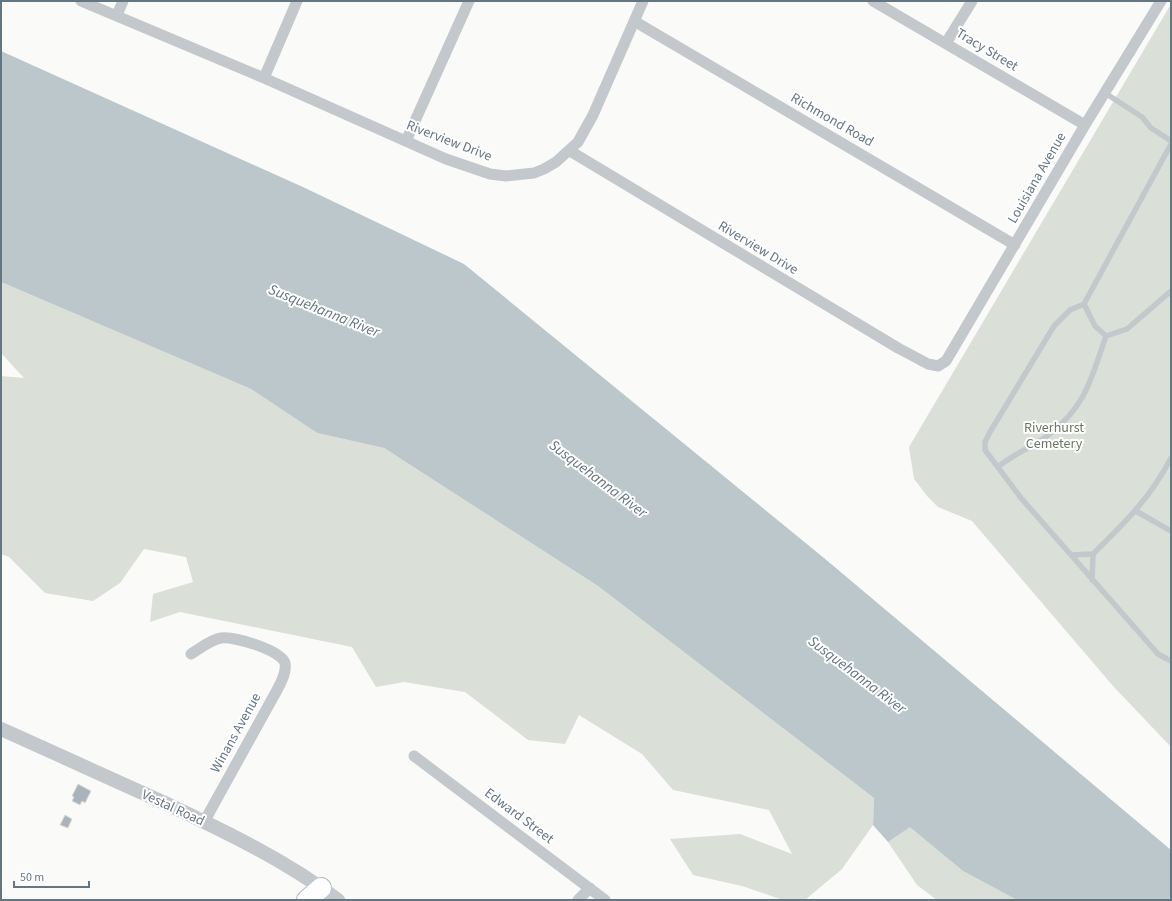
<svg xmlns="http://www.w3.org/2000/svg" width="1172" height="901" font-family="'Source Sans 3',sans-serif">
	<rect width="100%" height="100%" fill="#fafaf8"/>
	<path fill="#dadfd7" d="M 1171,4 L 1171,747 L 1113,686 L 972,521 L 938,507 L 928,497 L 914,479 L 909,447 Z
		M 1,282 L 251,389 L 317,433 L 384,448 L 598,586 L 874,798 L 873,825 L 842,869 L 805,900 L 783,900 L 742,886 L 693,875 L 670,839 L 740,834 L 792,854 L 769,810 L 673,790 L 642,754 L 579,715 L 565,744 L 528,740 L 465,692 L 404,682 L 376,687 L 352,647 L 180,612 L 150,622 L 153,594 L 193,582 L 186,557 L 144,549 L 120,583 L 93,601 L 45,593 L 9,557 L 1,554 L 1,376 L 24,378 L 1,353 Z
		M 910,826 L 963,871 L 1017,900 L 937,900 L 917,885 L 888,842 Z"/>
	<path fill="#bbc7cb" d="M 1,51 L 305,188 L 464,264 L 824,558 L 1171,850 L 1171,900 L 1017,900 L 963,871 L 910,827 L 888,842 L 873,825 L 874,798 L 598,586 L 384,448 L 317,433 L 251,389 L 1,282 Z"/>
	<path fill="#aab3b9" stroke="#dcdcda" d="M 78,784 L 91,791 L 85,803 L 82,801 L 80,805 L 72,801 L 74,797 L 72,796 Z
		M 65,815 L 72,819 L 68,828 L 60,825 Z"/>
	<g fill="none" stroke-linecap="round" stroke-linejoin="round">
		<defs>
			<path id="motorway" d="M 307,900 L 321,888"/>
		</defs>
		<use href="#motorway" stroke="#b4b9bd" stroke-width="22"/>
		<path stroke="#c3c8cc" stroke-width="5.5" d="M 1105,93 L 1142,117 L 1151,128 L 1171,141
			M 1171,144 L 1084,304 L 1095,326 L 1106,336 L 1127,329 L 1171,291
			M 1084,304 L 1070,310 L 1054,326 L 990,432 L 985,442 L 985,450 L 1021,498 L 1158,654 L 1171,661
			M 998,467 C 1013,454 1031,448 1047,436 C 1086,407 1091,379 1106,336
			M 1136,511 L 1171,531
			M 1071,555 L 1093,554
			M 1092,580 L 1093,554 C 1126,521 1149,500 1171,458"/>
		<path stroke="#c3c8cc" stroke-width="11" d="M 81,1 L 264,78 L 446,159 L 490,174 L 506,176 L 534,173 L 544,169 L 556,162 L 578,142 L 593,115 L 643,1
			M 873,1 L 1085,125
			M 117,15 L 123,1
			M 634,21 L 1015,245
			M 946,43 L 972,1
			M 264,78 L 297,1
			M 406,141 L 469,1
			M 570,151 L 898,348 L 928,364 L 938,366 L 946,361 L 1085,125 L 1161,1
			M 191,654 C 201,648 210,640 221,638 C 234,636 281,650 285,663 C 287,673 280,684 276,692 L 204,822
			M 414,756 L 605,900
			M 578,900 L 590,888"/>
		<path stroke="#c3c8cc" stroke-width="14" d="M 1,729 C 56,754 112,779 167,804 C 226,832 285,860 338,900"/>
		<use href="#motorway" stroke="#fff" stroke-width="20"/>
	</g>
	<g text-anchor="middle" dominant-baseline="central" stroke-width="4" stroke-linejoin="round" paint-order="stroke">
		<g font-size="14" fill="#657683" stroke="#fff">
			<text transform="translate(987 50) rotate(31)">Tracy Street</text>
			<text transform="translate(832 120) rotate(30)">Richmond Road</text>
			<text transform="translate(449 141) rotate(21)">Riverview Drive</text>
			<text transform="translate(1037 178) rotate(-60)">Louisiana Avenue</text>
			<text transform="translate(758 248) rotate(31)">Riverview Drive</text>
			<text transform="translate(236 733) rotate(-61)">Winans Avenue</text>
			<text transform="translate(173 808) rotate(25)">Vestal Road</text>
			<text transform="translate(519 816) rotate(37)">Edward Street</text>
		</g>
		<g font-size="14" fill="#687a64" stroke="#fff">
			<text x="1054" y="428">Riverhurst<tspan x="1054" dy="16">Cemetery</tspan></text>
		</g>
		<g font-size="15" font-style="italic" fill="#60757c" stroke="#fff">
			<text transform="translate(324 311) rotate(22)">Susquehanna River</text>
			<text transform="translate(598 479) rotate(37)">Susquehanna River</text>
			<text transform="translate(857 675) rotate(37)">Susquehanna River</text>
		</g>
	</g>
	<rect width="1172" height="901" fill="none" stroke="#657683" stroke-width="4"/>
	<path d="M14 881v6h75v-6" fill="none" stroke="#657683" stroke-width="2"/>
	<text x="20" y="881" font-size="12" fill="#657683" stroke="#ffffff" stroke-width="3" paint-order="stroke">50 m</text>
</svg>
